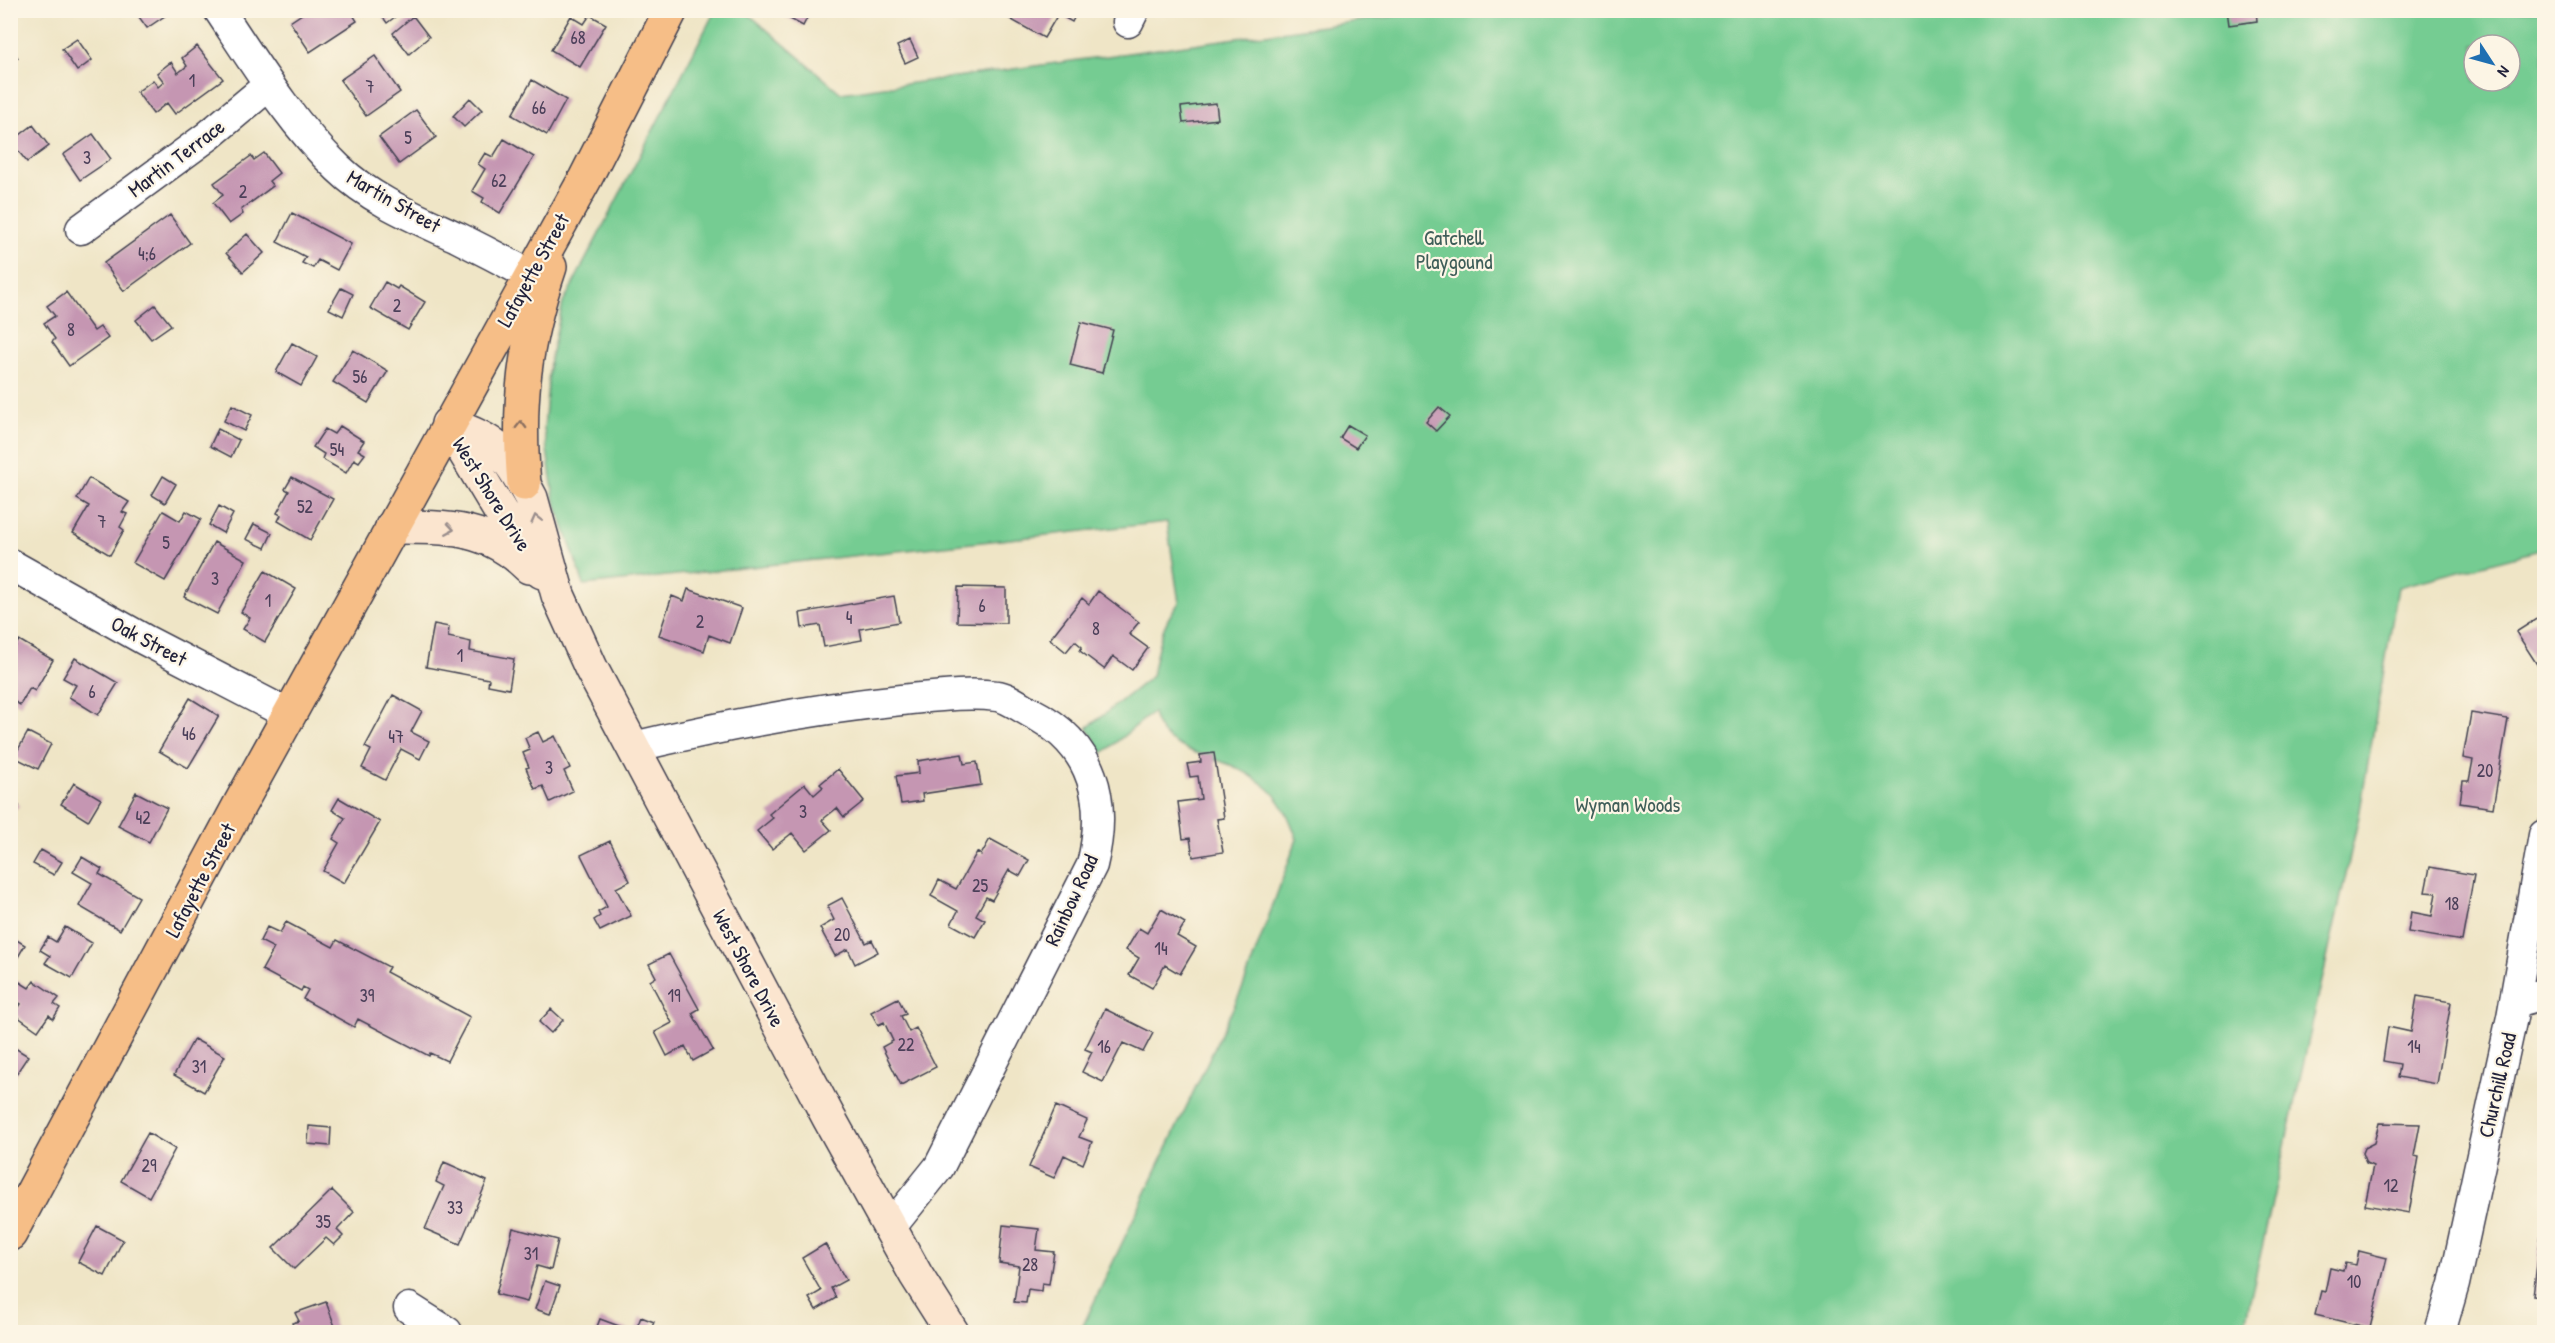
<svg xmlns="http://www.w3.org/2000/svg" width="2555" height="1343" font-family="'Patrick Hand',sans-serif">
	<rect width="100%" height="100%" fill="#fcf5e5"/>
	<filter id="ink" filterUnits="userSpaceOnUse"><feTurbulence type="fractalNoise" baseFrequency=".0167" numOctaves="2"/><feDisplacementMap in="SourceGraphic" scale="12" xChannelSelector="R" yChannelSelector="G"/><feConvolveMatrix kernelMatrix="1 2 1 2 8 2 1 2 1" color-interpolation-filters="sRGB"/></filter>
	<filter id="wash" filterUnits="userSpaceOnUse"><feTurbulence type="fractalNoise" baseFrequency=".008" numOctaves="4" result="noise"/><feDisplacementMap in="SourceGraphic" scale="24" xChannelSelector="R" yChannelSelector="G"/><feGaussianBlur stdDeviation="1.35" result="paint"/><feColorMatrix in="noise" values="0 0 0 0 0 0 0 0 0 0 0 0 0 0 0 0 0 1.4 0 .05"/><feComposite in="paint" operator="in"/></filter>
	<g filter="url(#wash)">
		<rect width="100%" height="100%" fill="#efe5c6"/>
		<path fill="#74cc92" stroke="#4b7766" stroke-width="1.5" fill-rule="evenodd" d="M 1438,10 L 2544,11 L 2544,549 L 2398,587 L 2359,816 L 2243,1332 L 1080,1332 L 1243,987 L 1297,839 C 1290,819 1282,799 1264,785 C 1256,779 1246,772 1237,768 C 1209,754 1159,751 1153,712 L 1103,753 L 1087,728 L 1152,676 C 1157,649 1161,624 1179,603 L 1167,522 L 584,585 L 554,498 L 544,429 L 550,360 L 563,303 L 715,11 L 745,11 L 841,93 ZM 2474,45 L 2510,45 L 2510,81 L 2474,81 Z"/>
		<g id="blocks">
			<path fill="#c596b2" d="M 134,10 L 167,10 L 169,13 L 147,28 Z
				M 308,10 L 350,10 L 357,21 L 310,52 L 290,22 Z
				M 378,10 L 404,10 L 387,23 Z
				M 782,10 L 811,10 L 803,26 L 781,14 Z
				M 994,10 L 1078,10 L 1072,22 L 1058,14 L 1044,38 Z
				M 2227,10 L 2256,10 L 2257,21 L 2229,25 Z
				M 590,15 L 606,24 L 580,67 L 551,50 L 571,16 L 584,24 Z
				M 413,16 L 429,37 L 409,54 L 393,33 Z
				M 77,39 L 92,60 L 77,71 L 62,49 Z
				M 910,40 L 918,57 L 905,63 L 897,46 Z
				M 10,46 L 18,58 L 10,63 Z
				M 197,46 L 223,79 L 175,114 L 167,103 L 153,114 L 137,92 L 153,80 L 158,87 L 164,82 L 157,73 L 171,62 L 178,73 L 187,66 L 182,58 Z
				M 375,56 L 400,92 L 366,116 L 340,80 Z
				M 532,80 L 566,100 L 547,135 L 512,115 Z
				M 470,98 L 482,110 L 464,127 L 453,116 Z
				M 1216,103 L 1218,119 L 1183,123 L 1181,107 Z
				M 416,110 L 436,137 L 399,164 L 379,137 Z
				M 33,125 L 49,146 L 27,162 L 11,142 Z
				M 93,134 L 111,159 L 80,180 L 63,155 Z
				M 504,139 L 534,157 L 500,213 L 482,202 L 484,198 L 472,191 L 485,169 L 478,164 L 485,153 L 493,157 Z
				M 264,153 L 279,173 L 269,181 L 273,186 L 241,210 L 243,214 L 229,224 L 213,203 L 223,195 L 214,183 L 251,156 L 254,160 Z
				M 292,213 L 351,244 L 337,270 L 318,260 L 313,268 L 302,263 L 306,257 L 277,242 Z
				M 170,215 L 190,243 L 124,291 L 104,263 Z
				M 247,234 L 264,253 L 243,272 L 226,253 Z
				M 385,282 L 397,289 L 399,286 L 425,302 L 408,330 L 370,308 Z
				M 341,288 L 353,294 L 343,316 L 329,309 Z
				M 66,292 L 94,331 L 100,327 L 108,338 L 69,366 L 52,342 L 55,339 L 44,323 L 55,316 L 47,306 Z
				M 155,305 L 171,325 L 151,339 L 136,320 Z
				M 1081,322 L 1113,330 L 1102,373 L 1070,365 Z
				M 292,343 L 317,357 L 301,386 L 276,372 Z
				M 353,350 L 388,371 L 368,403 L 333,382 Z
				M 232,405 L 252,415 L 244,431 L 224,421 Z
				M 1439,407 L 1450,416 L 1436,431 L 1426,422 Z
				M 1348,425 L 1365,435 L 1356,448 L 1340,438 Z
				M 340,426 L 364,441 L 358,450 L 365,454 L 359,462 L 354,459 L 346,473 L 322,459 L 324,454 L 313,447 L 325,429 L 334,434 Z
				M 218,429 L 239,440 L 231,457 L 210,446 Z
				M 163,476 L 176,484 L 165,503 L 152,495 Z
				M 292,477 L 333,499 L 310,540 L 278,521 L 281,515 L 277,513 L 289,491 L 285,489 Z
				M 89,478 L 129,502 L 122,512 L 127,514 L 120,527 L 124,530 L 110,555 L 73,533 L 89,506 L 77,499 Z
				M 219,506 L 233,514 L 223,533 L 209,525 Z
				M 163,511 L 180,521 L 186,511 L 201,519 L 165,581 L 133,563 Z
				M 254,524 L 272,533 L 265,548 L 246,539 Z
				M 214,542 L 246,560 L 217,614 L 184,597 Z
				M 265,571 L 296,589 L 265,642 L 243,629 L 250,618 L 241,612 Z
				M 958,587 L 1006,588 L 1006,623 L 957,622 Z
				M 688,589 L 742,608 L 730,643 L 709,635 L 704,651 L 659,635 L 672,596 L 684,601 Z
				M 1098,591 L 1139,622 L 1129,634 L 1148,648 L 1132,670 L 1113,656 L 1104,669 L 1080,651 L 1082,647 L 1075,641 L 1066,652 L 1050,639 L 1082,598 L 1089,604 Z
				M 894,596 L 899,622 L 860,629 L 862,640 L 824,647 L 820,625 L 802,628 L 800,613 Z
				M 2544,614 L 2544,662 L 2538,666 L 2516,632 Z
				M 434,624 L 449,627 L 448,637 L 471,642 L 470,651 L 514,659 L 509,689 L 488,685 L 489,679 L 426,667 Z
				M 19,640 L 53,660 L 35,691 L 30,688 L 20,705 L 10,699 L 13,678 L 10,676 L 10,655 Z
				M 75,658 L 118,683 L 98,715 L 69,697 L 76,685 L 63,678 Z
				M 393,695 L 422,711 L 411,732 L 429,741 L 420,759 L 401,749 L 385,780 L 362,768 L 371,750 L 365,747 Z
				M 190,698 L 219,716 L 188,768 L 159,751 Z
				M 2471,713 L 2508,719 L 2493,808 L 2460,803 L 2463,781 L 2469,781 L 2473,760 L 2463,758 Z
				M 28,732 L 51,744 L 38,769 L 14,757 Z
				M 538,732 L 543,742 L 555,736 L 570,768 L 564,771 L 573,791 L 550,802 L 543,786 L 535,789 L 526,768 L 529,767 L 523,753 L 530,750 L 525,738 Z
				M 1214,753 L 1224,818 L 1217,819 L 1223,852 L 1193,857 L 1190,838 L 1183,839 L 1178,802 L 1201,799 L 1198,776 L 1190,777 L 1187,764 L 1201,762 L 1200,755 Z
				M 962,754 L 964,764 L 977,762 L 981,785 L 922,794 L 923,801 L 901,804 L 896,776 L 919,773 L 918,761 Z
				M 838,769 L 864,801 L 844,817 L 837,808 L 822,820 L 831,830 L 806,850 L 792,833 L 772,849 L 757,831 L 773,818 L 769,814 L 805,784 L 814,795 L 823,787 L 820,784 Z
				M 74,783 L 101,799 L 88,821 L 61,804 Z
				M 136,792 L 167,808 L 149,842 L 118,826 Z
				M 10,796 L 19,806 L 10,813 Z
				M 339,798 L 380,822 L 344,883 L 323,871 L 339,843 L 333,839 L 345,818 L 332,810 Z
				M 990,839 L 1029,860 L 1020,876 L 1009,870 L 992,900 L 986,897 L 976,915 L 985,920 L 975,937 L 951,924 L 958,911 L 931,896 L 939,880 L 956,889 L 977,852 L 981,855 Z
				M 610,841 L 630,881 L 616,888 L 631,916 L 600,931 L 594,920 L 600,916 L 598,912 L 607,907 L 581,855 Z
				M 41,850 L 62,862 L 54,875 L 33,864 Z
				M 82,857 L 102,869 L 99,874 L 139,897 L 120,930 L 79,906 L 92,883 L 73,872 Z
				M 2430,867 L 2474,875 L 2462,941 L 2408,932 L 2411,912 L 2432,916 L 2436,893 L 2425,892 Z
				M 842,898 L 866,943 L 872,940 L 878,952 L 855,964 L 848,949 L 835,956 L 820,928 L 834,920 L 827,906 Z
				M 1161,909 L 1185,923 L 1177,936 L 1196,947 L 1180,974 L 1165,965 L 1152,988 L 1129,975 L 1139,958 L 1126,950 L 1139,928 L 1147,933 Z
				M 286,922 L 333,947 L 337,940 L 389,967 L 386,972 L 470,1017 L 447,1061 L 430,1053 L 429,1056 L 358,1019 L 354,1027 L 303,999 L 308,990 L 303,987 L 301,991 L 262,970 L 274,948 L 260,941 L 267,927 L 280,933 Z
				M 65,927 L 92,943 L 72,978 L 45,963 L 50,956 L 40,950 L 48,937 L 56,942 Z
				M 10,936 L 25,945 L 18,957 L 10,952 Z
				M 669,954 L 699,1009 L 692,1013 L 713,1050 L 693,1061 L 685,1046 L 667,1056 L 655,1032 L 672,1023 L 650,981 L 656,977 L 649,964 Z
				M 18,981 L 29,988 L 34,981 L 59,998 L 54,1004 L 60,1008 L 53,1019 L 49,1015 L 38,1031 L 14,1014 L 21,1004 L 10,997 L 10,992 Z
				M 2417,996 L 2451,1002 L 2437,1084 L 2398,1077 L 2400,1064 L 2383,1061 L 2388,1027 L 2411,1032 Z
				M 898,998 L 906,1014 L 901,1016 L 909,1032 L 916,1028 L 936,1067 L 901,1085 L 882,1047 L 893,1041 L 884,1022 L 878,1025 L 871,1012 Z
				M 551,1009 L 563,1020 L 551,1033 L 539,1022 Z
				M 1105,1009 L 1153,1033 L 1143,1052 L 1123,1043 L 1103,1082 L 1082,1072 L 1092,1052 L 1085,1049 Z
				M 194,1039 L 225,1056 L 204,1092 L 174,1075 Z
				M 10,1045 L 28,1056 L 10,1083 Z
				M 1056,1106 L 1087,1120 L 1079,1137 L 1092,1142 L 1083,1164 L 1064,1155 L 1054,1178 L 1029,1167 Z
				M 2379,1123 L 2420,1124 L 2414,1156 L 2419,1157 L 2409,1213 L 2365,1205 L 2373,1166 L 2366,1163 L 2362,1153 L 2364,1148 L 2374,1143 Z
				M 309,1126 L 331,1128 L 330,1146 L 308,1144 Z
				M 148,1133 L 175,1149 L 149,1197 L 121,1181 Z
				M 444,1162 L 487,1181 L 460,1244 L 425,1229 L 444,1186 L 436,1182 Z
				M 332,1190 L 354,1212 L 337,1230 L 343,1236 L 334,1245 L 326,1238 L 294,1269 L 273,1248 Z
				M 1003,1225 L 1039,1229 L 1036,1250 L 1054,1252 L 1049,1284 L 1042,1283 L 1041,1291 L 1028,1289 L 1026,1303 L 1014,1302 L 1019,1266 L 999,1263 Z
				M 97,1226 L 123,1240 L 105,1276 L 78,1262 Z
				M 2542,1227 L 2544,1228 L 2544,1296 L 2533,1295 Z
				M 513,1228 L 558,1240 L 551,1270 L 537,1266 L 527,1302 L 496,1294 Z
				M 825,1244 L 846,1280 L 831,1288 L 836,1298 L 816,1310 L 809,1298 L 821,1291 L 802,1258 Z
				M 2359,1251 L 2387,1258 L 2370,1328 L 2315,1315 L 2321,1291 L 2325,1292 L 2330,1268 L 2343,1271 L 2345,1263 L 2356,1265 Z
				M 545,1281 L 560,1286 L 550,1314 L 535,1309 Z
				M 326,1302 L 337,1332 L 295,1332 L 292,1323 L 299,1321 L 295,1313 Z
				M 641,1317 L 654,1322 L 650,1332 L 595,1332 L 600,1319 L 635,1332 Z"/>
		</g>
	</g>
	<g filter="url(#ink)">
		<use href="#blocks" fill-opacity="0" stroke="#413f50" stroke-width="1.5"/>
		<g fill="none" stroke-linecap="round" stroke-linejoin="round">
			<defs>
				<path id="minor" d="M 219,10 C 255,64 291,123 338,168 C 371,200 416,218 457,237 C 481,249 506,262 530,275
					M 1128,22 L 1134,10
					M 81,229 L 208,136 L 269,85
					M 10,564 L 145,640 L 290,715
					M 633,747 C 722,726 810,709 901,700 C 933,697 966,692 997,696 C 1008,697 1020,707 1030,712 C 1094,744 1108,800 1092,865 L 939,1167 L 890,1228
					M 2515,1002 L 2544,994
					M 409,1308 L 447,1332
					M 2440,1332 L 2454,1284 L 2512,1017 L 2544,835"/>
				<path id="secondary" d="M 448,424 C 497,441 507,452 531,498 L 558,595 L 591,668 L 829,1118 L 916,1275 L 952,1332
					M 448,424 L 500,511 L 542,572
					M 392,527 C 446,527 488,526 529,567"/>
				<path id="primary" d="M 524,484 C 517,403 524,344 550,267
					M 10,1234 L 240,804 L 585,179 L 671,10"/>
			</defs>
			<use href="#minor" stroke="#413f50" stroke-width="33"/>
			<use href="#secondary" stroke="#413f50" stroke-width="36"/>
			<use href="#primary" stroke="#413f50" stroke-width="36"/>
			<use href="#minor" stroke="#fff" stroke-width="30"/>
			<use href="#secondary" stroke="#fbe5cf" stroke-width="33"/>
			<use href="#primary" stroke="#f6be87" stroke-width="33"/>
		</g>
		<defs><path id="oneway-chevron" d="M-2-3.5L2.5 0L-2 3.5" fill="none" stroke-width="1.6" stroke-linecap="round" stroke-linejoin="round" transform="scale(1.5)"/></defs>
		<use stroke="#8c7061" href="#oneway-chevron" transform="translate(521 425) rotate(-89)"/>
		<g stroke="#998d8c">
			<use href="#oneway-chevron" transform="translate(536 519) rotate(-104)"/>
			<use href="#oneway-chevron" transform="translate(450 529) rotate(9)"/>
		</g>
	</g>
	<g text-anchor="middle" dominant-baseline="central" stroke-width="4.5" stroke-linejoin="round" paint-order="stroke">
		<g font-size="18" fill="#4b3f59">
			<text x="578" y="37">68</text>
			<text x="192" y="80">1</text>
			<text x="370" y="86">7</text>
			<text x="539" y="107">66</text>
			<text x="408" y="137">5</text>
			<text x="87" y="157">3</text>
			<text x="499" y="180">62</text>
			<text x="243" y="191">2</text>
			<text x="147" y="253">4;6</text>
			<text x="397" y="305">2</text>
			<text x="71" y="329">8</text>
			<text x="360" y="376">56</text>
			<text x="337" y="449">54</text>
			<text x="305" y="506">52</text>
			<text x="102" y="521">7</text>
			<text x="166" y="542">5</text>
			<text x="215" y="578">3</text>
			<text x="268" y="600">1</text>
			<text x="982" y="605">6</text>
			<text x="849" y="617">4</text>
			<text x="700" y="621">2</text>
			<text x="1096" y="628">8</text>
			<text x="460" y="655">1</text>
			<text x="92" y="691">6</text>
			<text x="189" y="733">46</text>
			<text x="396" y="736">47</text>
			<text x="549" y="767">3</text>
			<text x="2485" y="770">20</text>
			<text x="803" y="811">3</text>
			<text x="143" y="817">42</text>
			<text x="980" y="885">25</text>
			<text x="2452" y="903">18</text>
			<text x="842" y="934">20</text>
			<text x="1161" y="948">14</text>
			<text x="367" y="995">39</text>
			<text x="674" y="995">19</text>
			<text x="906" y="1044">22</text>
			<text x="1104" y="1046">16</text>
			<text x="2414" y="1046">14</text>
			<text x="199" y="1066">31</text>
			<text x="149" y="1165">29</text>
			<text x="2391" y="1185">12</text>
			<text x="455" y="1207">33</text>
			<text x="323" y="1221">35</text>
			<text x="531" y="1253">31</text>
			<text x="1030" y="1264">28</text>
			<text x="2354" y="1281">10</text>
		</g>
		<g font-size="21" fill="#22223b" stroke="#fcf5e5">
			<text transform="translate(176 158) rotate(-37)">Martin Terrace</text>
			<text transform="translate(394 201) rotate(30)">Martin Street</text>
			<text transform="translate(533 270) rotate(-61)">Lafayette Street</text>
			<text transform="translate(492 494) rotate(58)">West Shore Drive</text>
			<text transform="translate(149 641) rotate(28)">Oak Street</text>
			<text transform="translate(200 880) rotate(-62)">Lafayette Street</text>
			<text transform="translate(1071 900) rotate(-65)">Rainbow Road</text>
			<text transform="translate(749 968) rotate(62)">West Shore Drive</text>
			<text transform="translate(2497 1085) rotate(-77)">Churchill Road</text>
		</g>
		<g font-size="21" fill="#3f5e59" stroke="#fcf5e5">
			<text x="1454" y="237">Gatchell<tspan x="1454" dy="24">Playgound</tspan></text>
			<text x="1628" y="804">Wyman Woods</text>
		</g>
	</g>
	<rect width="2555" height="1343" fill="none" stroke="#fcf5e5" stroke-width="36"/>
	<g transform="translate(2492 63) rotate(126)"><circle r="28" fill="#fcf5e5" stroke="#a5a1a1" stroke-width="1.5"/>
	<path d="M0-4.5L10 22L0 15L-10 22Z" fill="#1f6fb2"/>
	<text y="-9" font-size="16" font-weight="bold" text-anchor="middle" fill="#22223b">N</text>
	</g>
</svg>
